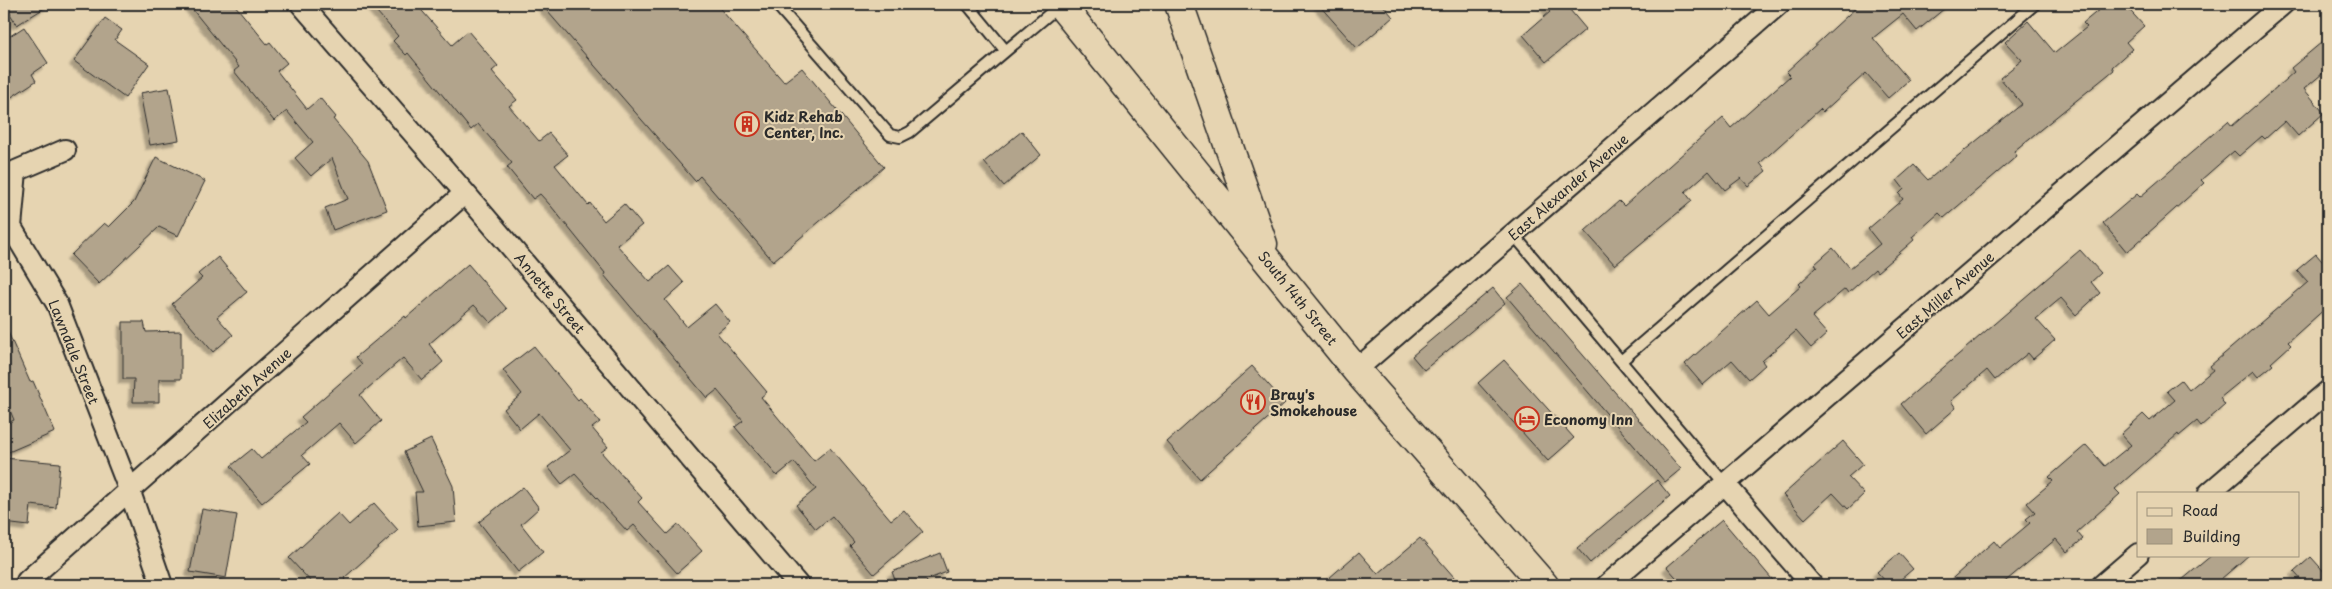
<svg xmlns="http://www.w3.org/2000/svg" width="2332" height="589" font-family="'Playpen Sans',sans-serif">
	<defs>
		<filter id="shadow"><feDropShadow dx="-4.5" dy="4.5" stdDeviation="1" flood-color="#0004"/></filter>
	</defs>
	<rect width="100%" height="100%" fill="#e6d4b1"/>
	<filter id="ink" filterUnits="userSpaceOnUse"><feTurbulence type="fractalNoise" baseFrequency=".02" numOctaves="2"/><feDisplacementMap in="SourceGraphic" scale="10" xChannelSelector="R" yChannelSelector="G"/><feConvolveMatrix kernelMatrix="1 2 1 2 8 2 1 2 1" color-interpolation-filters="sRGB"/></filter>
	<g filter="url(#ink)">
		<path fill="#b2a48c" stroke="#2b2b2b" filter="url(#shadow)" d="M 4,4 L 51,4 L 17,25 Z
			M 188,4 L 234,4 L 267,44 L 270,42 L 287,63 L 277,71 L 307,109 L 320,98 L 336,117 L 333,119 L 368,161 L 387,210 L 333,230 L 325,208 L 348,199 L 332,158 L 311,176 L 295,158 L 313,142 L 287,111 L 274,121 L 234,71 L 239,67 Z
			M 370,4 L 416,4 L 452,45 L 468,31 L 498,66 L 492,71 L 517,100 L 509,106 L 539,141 L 549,133 L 568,155 L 555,165 L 588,205 L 590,203 L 604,221 L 624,204 L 642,225 L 617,245 L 650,282 L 669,266 L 684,283 L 665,300 L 687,327 L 715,304 L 730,322 L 717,333 L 767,392 L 761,397 L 814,461 L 830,448 L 891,520 L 904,510 L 923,532 L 874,574 L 850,546 L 854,542 L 832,516 L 816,529 L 796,505 L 816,489 L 794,462 L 777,476 L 735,427 L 743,421 L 717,390 L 707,398 L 604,275 L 605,273 L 551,206 L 540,194 L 533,199 L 507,167 L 512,163 L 478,124 L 471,130 L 408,53 L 406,55 L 393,41 L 398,36 Z
			M 541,4 L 716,4 L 784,82 L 802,68 L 884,167 L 773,261 L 700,176 L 695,181 Z
			M 1318,4 L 1382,4 L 1393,17 L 1357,48 Z
			M 1543,4 L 1565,4 L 1586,29 L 1546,62 L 1523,35 L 1550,12 Z
			M 1860,4 L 1950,4 L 1917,31 L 1903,14 L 1873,38 L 1909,80 L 1888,98 L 1866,73 L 1823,112 L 1820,109 L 1760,163 L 1766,171 L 1748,186 L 1741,178 L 1725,190 L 1709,171 L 1685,192 L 1692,201 L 1615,265 L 1585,231 L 1619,201 L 1624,206 L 1723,118 L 1731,128 L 1790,76 L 1786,72 Z
			M 2106,4 L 2124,4 L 2144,26 L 2126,42 L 2132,49 L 2112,67 L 2114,70 L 2014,151 L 2017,156 L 1944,218 L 1939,213 L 1912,237 L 1914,240 L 1877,272 L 1875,269 L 1848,293 L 1845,289 L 1812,317 L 1827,334 L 1811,348 L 1796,331 L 1762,361 L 1765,365 L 1749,379 L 1732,360 L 1703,385 L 1685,364 L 1757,300 L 1769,314 L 1801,286 L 1799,284 L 1817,267 L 1815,264 L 1833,248 L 1850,268 L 1880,244 L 1868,229 L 1903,199 L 1899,194 L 1904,189 L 1897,180 L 1914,165 L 1928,180 L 2022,104 L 2000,78 L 2022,60 L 2005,42 L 2028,21 L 2055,53 L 2087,27 L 2083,23 Z
			M 105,18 L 122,30 L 115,40 L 149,64 L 125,98 L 74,61 Z
			M 24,27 L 48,63 L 32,74 L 36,81 L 10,98 L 4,89 L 4,40 Z
			M 2328,37 L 2328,69 L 2304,89 L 2324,113 L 2298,136 L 2285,121 L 2265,139 L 2262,136 L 2239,156 L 2234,151 L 2201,180 L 2204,183 L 2127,252 L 2103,223 L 2137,194 L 2140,197 L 2228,121 L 2232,126 L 2294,72 L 2291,68 Z
			M 169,88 L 179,140 L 150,145 L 140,93 Z
			M 1022,131 L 1041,155 L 1004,186 L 984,162 Z
			M 156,157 L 205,181 L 178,236 L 159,227 L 99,284 L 71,255 L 104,223 L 109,227 L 134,202 Z
			M 2080,250 L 2101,273 L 2091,282 L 2100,293 L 2076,315 L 2061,298 L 2036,319 L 2055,340 L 2033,359 L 2028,353 L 1995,380 L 1987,370 L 1951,401 L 1956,408 L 1926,434 L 1901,404 Z
			M 2316,254 L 2328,268 L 2328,306 L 2288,342 L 2291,345 L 2271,363 L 2273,365 L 2258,377 L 2253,371 L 2220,398 L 2225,405 L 2201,426 L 2197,421 L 2179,436 L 2178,434 L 2115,489 L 2120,494 L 2077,532 L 2083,539 L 2067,552 L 2056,539 L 2001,585 L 1945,585 L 1994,541 L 2000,548 L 2030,523 L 2026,519 L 2035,512 L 2027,503 L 2053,481 L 2049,477 L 2086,445 L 2105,466 L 2131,445 L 2121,434 L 2143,414 L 2150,421 L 2175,400 L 2167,391 L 2181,380 L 2189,390 L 2213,370 L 2210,366 L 2308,282 L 2297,270 Z
			M 218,257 L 247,292 L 217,317 L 233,335 L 213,352 L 172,304 L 202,278 L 198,274 Z
			M 468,264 L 507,309 L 491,323 L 474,305 L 429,344 L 443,362 L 422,380 L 403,358 L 360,395 L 381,421 L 356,443 L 339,423 L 302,455 L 310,464 L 262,503 L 231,466 L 252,449 L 261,459 L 306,422 L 301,417 L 362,364 L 356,357 L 405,316 L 406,318 Z
			M 1522,284 L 1681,469 L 1665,482 L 1507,297 Z
			M 1493,288 L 1505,303 L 1424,370 L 1412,356 Z
			M 123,322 L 144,322 L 146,332 L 181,331 L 181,379 L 159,379 L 159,402 L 133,402 L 134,379 L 123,379 Z
			M 4,323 L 30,382 L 33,381 L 55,432 L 4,454 L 4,425 L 14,420 L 4,396 Z
			M 534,346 L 578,400 L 580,398 L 600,422 L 592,428 L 608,447 L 601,452 L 642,498 L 638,502 L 667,534 L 678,524 L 702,551 L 677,573 L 634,525 L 627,531 L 575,474 L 562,484 L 548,467 L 570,450 L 539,413 L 520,429 L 504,409 L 522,394 L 503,370 Z
			M 1504,360 L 1574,438 L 1548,461 L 1478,383 Z
			M 1252,366 L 1285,403 L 1200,479 L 1167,442 Z
			M 431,439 L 453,486 L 456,522 L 418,526 L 415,492 L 423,492 L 404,452 Z
			M 1843,441 L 1863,464 L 1848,477 L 1864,494 L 1848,509 L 1833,493 L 1805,519 L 1783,495 Z
			M 4,458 L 60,463 L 56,508 L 31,505 L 29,526 L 4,523 Z
			M 1657,480 L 1670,496 L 1590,563 L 1577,548 Z
			M 523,487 L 539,508 L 521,524 L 543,552 L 518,572 L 479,522 Z
			M 374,503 L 398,530 L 344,578 L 351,585 L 314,585 L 289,558 L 338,513 L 349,525 Z
			M 202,509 L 237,515 L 226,578 L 190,572 Z
			M 1722,520 L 1777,585 L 1683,585 L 1667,567 Z
			M 1420,538 L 1461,585 L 1321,585 L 1359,552 L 1378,574 Z
			M 940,553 L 947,572 L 926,580 L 928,585 L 897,585 L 892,572 Z
			M 1899,553 L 1913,569 L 1894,585 L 1889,585 L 1877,572 Z
			M 2212,555 L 2249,555 L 2214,585 L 2176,585 Z
			M 2311,557 L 2328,576 L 2320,585 L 2306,585 L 2294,572 Z"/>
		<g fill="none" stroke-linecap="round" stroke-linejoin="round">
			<defs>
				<path id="service" d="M 776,4 L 890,135 L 900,137 L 910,132 L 1060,5
					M 967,4 L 1005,50
					M 1513,234 L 1725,484
					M 1621,361 L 2035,4"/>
				<path id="minor" d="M 301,4 L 465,193 L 798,585
					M 65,150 L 16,171 L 11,227 L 57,304 L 130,492 L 162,585
					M 1356,370 L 1779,4
					M 1725,484 L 1812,585
					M 2209,493 L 2328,391
					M 27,581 L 465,193
					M 1607,585 L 2283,4
					M 2102,585 L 2138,554"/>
				<path id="primary" d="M 1060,4 L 1356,370 L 1544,585
					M 1179,4 L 1263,244"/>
			</defs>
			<use href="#service" stroke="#2b2b2b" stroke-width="14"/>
			<use href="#minor" stroke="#2b2b2b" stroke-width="24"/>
			<use href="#primary" stroke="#2b2b2b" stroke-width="31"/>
			<use href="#service" stroke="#e6d4b1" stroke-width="10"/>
			<use href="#minor" stroke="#e6d4b1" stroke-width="20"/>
			<use href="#primary" stroke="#e6d4b1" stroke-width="28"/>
		</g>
	</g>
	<defs>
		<symbol id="building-ring" viewBox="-11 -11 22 22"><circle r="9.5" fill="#e6d4b1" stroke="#c8321e" stroke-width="1.5"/><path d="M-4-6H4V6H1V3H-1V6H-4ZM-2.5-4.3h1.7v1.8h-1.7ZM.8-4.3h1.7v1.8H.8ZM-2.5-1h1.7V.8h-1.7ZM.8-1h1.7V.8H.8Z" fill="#c8321e"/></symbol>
		<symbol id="restaurant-ring" viewBox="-11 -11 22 22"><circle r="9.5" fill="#e6d4b1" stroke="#c8321e" stroke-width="1.5"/><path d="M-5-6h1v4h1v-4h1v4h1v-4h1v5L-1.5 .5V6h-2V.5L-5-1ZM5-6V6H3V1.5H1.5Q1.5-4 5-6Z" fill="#c8321e"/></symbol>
		<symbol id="hotel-ring" viewBox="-11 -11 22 22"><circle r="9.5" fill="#e6d4b1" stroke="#c8321e" stroke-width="1.5"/><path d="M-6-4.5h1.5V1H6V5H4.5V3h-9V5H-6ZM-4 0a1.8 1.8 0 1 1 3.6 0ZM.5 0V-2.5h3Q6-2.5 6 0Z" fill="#c8321e"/></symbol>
	</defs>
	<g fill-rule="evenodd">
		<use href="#building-ring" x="733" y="110" width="28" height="28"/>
		<use href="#restaurant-ring" x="1239" y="388" width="28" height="28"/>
		<use href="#hotel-ring" x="1513" y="405" width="28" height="28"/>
	</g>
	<g text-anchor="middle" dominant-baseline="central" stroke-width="4" stroke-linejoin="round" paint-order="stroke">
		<g font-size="14" font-weight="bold" fill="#2b2b2b" stroke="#e6d4b1" text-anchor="start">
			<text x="764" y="116">Kidz Rehab<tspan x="764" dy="16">Center, Inc.</tspan></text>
			<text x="1270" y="394">Bray's<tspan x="1270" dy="16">Smokehouse</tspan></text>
			<text x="1544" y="419">Economy Inn</text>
		</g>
		<g font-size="14" fill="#2b2b2b" stroke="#e6d4b1">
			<text transform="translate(1568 187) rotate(-41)">East Alexander Avenue</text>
			<text transform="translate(550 293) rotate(50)">Annette Street</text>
			<text transform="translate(1945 295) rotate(-41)">East Miller Avenue</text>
			<text transform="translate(1298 298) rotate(51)">South 14th Street</text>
			<text transform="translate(74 352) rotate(68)">Lawndale Street</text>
			<text transform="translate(247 388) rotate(-42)">Elizabeth Avenue</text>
		</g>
	</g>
	<rect width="2332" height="589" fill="none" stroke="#e6d4b1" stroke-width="20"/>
	<rect x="10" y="10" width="2312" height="569" fill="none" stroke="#2b2b2b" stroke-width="2" filter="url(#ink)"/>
	<rect x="2137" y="492" width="162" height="65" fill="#e6d4b1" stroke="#9b907b"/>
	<rect x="2147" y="508" width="25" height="8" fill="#e6d4b1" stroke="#9b907b"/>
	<text x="2182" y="516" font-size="15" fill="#2b2b2b">Road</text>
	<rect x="2147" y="529" width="25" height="15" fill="#b2a48c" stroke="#9b907b"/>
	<text x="2182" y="542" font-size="15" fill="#2b2b2b">Building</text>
</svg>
